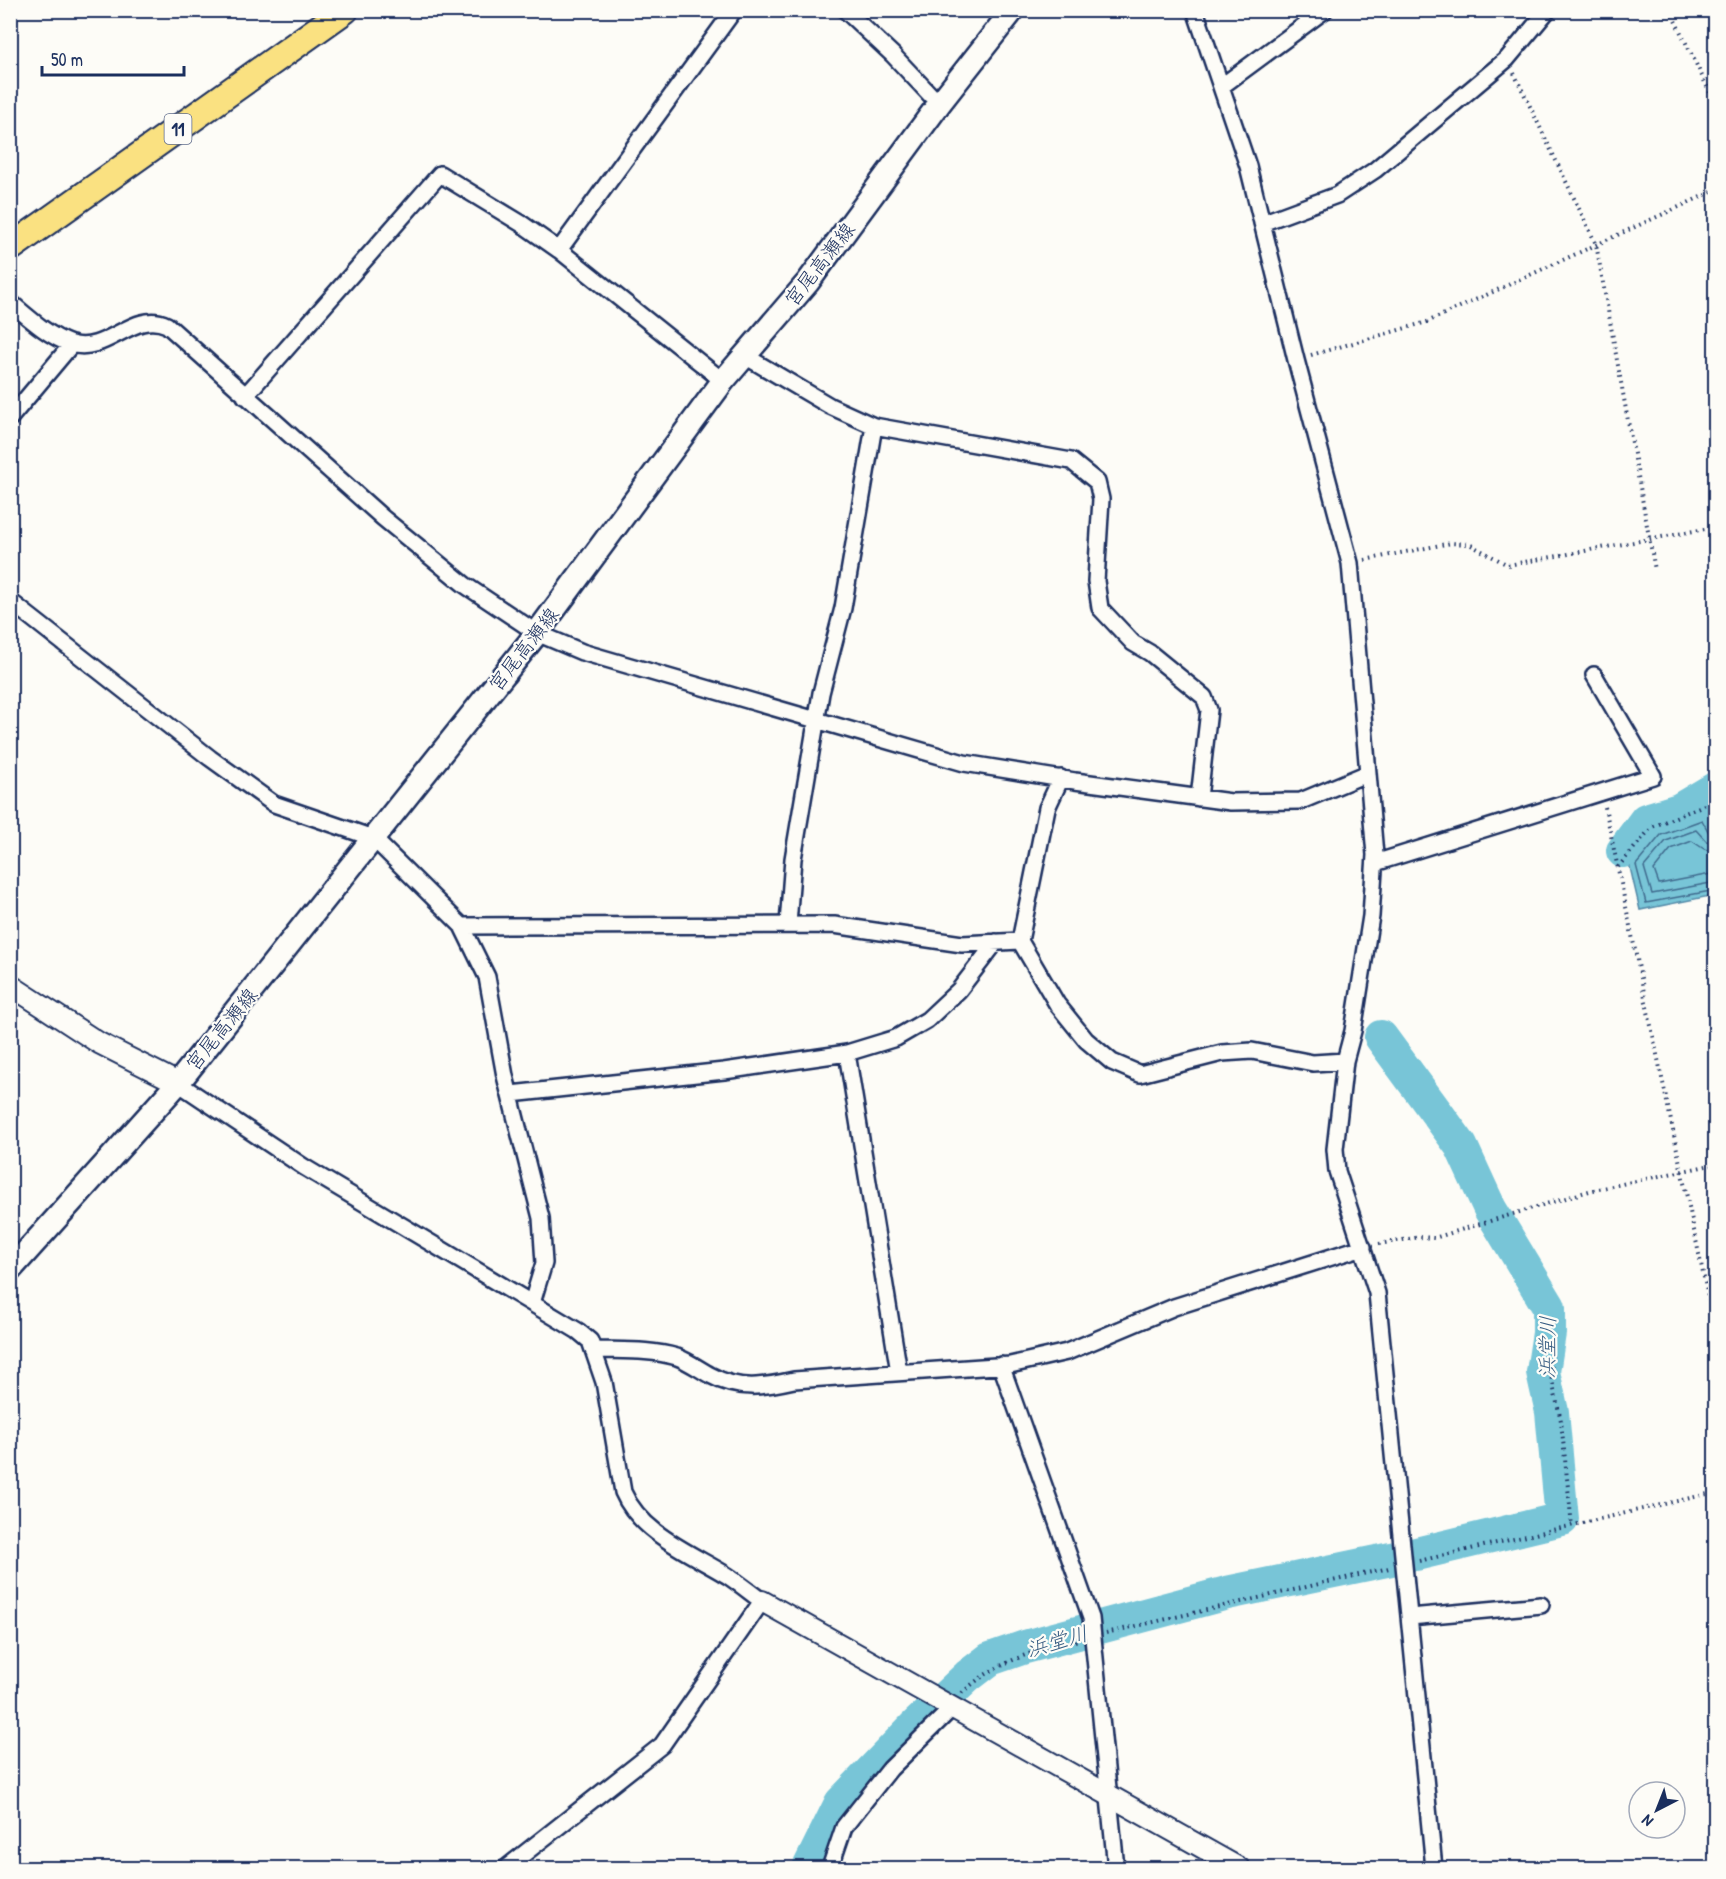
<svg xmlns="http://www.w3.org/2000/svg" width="1726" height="1879" font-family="'Patrick Hand','Klee One',sans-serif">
	<rect width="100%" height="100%" fill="#fdfcf7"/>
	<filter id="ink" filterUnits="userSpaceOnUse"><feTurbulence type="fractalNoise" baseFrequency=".0167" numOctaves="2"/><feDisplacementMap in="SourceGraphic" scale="12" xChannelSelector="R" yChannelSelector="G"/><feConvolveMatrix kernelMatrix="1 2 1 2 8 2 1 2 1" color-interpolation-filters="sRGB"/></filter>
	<g filter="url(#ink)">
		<path fill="#78c5d7" stroke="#5389a7" stroke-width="1.5" d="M 1709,811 L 1715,842 L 1715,895 L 1640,910 L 1629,863 L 1658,830 Z"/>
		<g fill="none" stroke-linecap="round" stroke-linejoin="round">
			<path stroke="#406b8e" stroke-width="1.5" d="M 1716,835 L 1709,833 L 1702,820 L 1661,835 L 1636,865 L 1646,903 L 1716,890
				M 1716,843 L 1706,841 L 1696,830 L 1666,841 L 1644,867 L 1652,894 L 1716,882
				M 1716,852 L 1704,849 L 1692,841 L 1671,849 L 1654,870 L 1659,884 L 1716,873"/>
			<path stroke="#78c5d7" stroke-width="34" d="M 1623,851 L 1646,820 L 1679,810 L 1716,788
				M 1381,1037 L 1461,1146 L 1490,1209 L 1549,1307 L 1549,1333 L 1543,1372 L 1552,1412 L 1562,1519 L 1416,1554
				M 809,1868 L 841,1803 L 915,1726 L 968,1676 L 990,1659 L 1025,1647 L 1227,1593 L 1396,1558"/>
			<defs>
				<path id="minor" d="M 845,10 L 893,55 L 939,104
					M 1195,10 L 1248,166 L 1296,360 L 1350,563 L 1375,855 L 1371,916 L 1353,1031 L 1345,1061 L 1335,1149 L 1337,1171 L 1377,1293 L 1434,1868
					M 1222,86 L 1325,10
					M 1262,223 L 1337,195 L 1375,170 L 1507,59 L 1548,10
					M 559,250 L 734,10
					M 10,302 C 29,318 48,336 71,344 C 107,355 133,309 167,325 L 383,518 L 465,585 L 537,633 L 582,652 L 964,763 L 1075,781 L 1231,802 L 1301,801 L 1368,773
					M 745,356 L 830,406 L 874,426 L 1071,461 L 1097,482 L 1101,499 L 1096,581 L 1100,608 L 1133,643 L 1150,653 L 1204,697 L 1209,710 L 1199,798
					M 245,396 L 440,174 L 522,224 L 559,250 L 723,381
					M 10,418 L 72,344
					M 10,601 L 210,758 L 274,804 L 373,838 L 462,926 L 487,977 L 505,1076 L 541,1218 L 544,1263 L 532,1303
					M 1061,778 L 1047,808 L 1020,941 L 1057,1004 L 1086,1040 L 1112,1062 L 1140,1074 L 1222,1053 L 1252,1051 L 1313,1063 L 1345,1061
					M 1375,863 L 1653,776 L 1594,675
					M 788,924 L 793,859 L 821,693 L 843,608 L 874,426
					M 462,926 L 834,925 L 962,944 L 1020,941
					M 847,1053 L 899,1372
					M 178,1083 L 304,1167 L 578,1331 L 590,1341 L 604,1382 L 623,1492 C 641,1534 691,1553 728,1576 C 740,1584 751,1593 762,1601 L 662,1745 L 506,1868
					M 511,1094 L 724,1071 L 847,1053 L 896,1038 L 927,1020 L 959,990 L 996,942
					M 594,1350 C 622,1351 650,1349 677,1357 C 688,1361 699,1369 710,1375 C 739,1391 763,1387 794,1380 L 1010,1365 L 1067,1352 L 1174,1307 L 1363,1247
					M 1001,1365 L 1091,1618 L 1116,1868
					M 1410,1617 L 1541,1605
					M 830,1868 L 844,1827 L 890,1769 L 952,1708"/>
				<path id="tertiary" d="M 10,985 L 99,1043 L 178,1083
					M 762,1601 L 1239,1868"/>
				<path id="secondary" d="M 10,1270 L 178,1083 L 537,633 L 723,381 L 808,282 L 939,104 L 1013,10"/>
				<path id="trunk" d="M 10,248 L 345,10"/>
			</defs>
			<use href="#minor" stroke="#1b2f5e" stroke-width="20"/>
			<use href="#tertiary" stroke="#1b2f5e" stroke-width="24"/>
			<use href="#secondary" stroke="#1b2f5e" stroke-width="27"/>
			<use href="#trunk" stroke="#1b2f5e" stroke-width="30"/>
			<path stroke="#1b2f5e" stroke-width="4" stroke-dasharray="1.5 4.5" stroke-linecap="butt" d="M 1670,10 L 1716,105
				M 1514,73 L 1596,244 L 1655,570
				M 1311,355 L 1427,322 L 1716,190
				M 1365,560 L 1451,543 L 1469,544 L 1508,565 L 1716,527
				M 1605,807 L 1716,1335
				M 1618,867 L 1652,827 L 1704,805 L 1716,796
				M 1379,1244 L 1420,1237 L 1434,1238 L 1589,1191 L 1716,1164
				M 1552,1354 L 1551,1376 L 1561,1421 L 1572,1526
				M 1419,1561 L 1716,1492
				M 1106,1633 L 1389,1568
				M 962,1693 C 995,1662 1035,1650 1079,1640"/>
			<use href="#minor" stroke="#fdfcf7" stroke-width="15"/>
			<use href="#tertiary" stroke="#fdfcf7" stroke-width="20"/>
			<use href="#secondary" stroke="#fdfcf7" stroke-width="22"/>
			<use href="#trunk" stroke="#fae181" stroke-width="26"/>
		</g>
	</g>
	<g text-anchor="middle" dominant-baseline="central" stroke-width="4.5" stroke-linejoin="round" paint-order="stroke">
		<rect fill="#fdfcf7" stroke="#5f6c8c" stroke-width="1.5" x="164.5" y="114" width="27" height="30" rx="4.5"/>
		<g font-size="18" font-weight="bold" fill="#1b2f5e">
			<text x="178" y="129">11</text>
		</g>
		<g font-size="20" fill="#1b2f5e" stroke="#fdfcf7">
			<text transform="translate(819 264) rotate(-52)">宮尾高瀬線</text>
			<text transform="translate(523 649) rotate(-52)">宮尾高瀬線</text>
			<text transform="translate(221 1029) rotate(-51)">宮尾高瀬線</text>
		</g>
		<g font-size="21" font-style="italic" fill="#375c82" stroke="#fdfcf7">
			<text transform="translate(1547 1347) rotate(-89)">浜堂川</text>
			<text transform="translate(1057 1641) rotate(-16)">浜堂川</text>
		</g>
	</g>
	<rect width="1726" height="1879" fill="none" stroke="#fdfcf7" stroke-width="36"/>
	<rect x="18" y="18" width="1690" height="1843" fill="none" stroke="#1b2f5e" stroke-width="2" filter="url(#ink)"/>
	<g transform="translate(1657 1810) rotate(222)"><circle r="28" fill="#fdfcf7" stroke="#a3aaba" stroke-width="1.5"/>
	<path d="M0-4.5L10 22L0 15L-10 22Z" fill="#1b2f5e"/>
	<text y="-9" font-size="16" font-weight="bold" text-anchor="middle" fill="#1b2f5e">N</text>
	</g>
	<path d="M42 66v9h142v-9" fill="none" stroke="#1b2f5e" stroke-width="3"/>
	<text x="51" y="66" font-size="18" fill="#1b2f5e" stroke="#fdfcf7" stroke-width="4.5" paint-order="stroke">50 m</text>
</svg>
